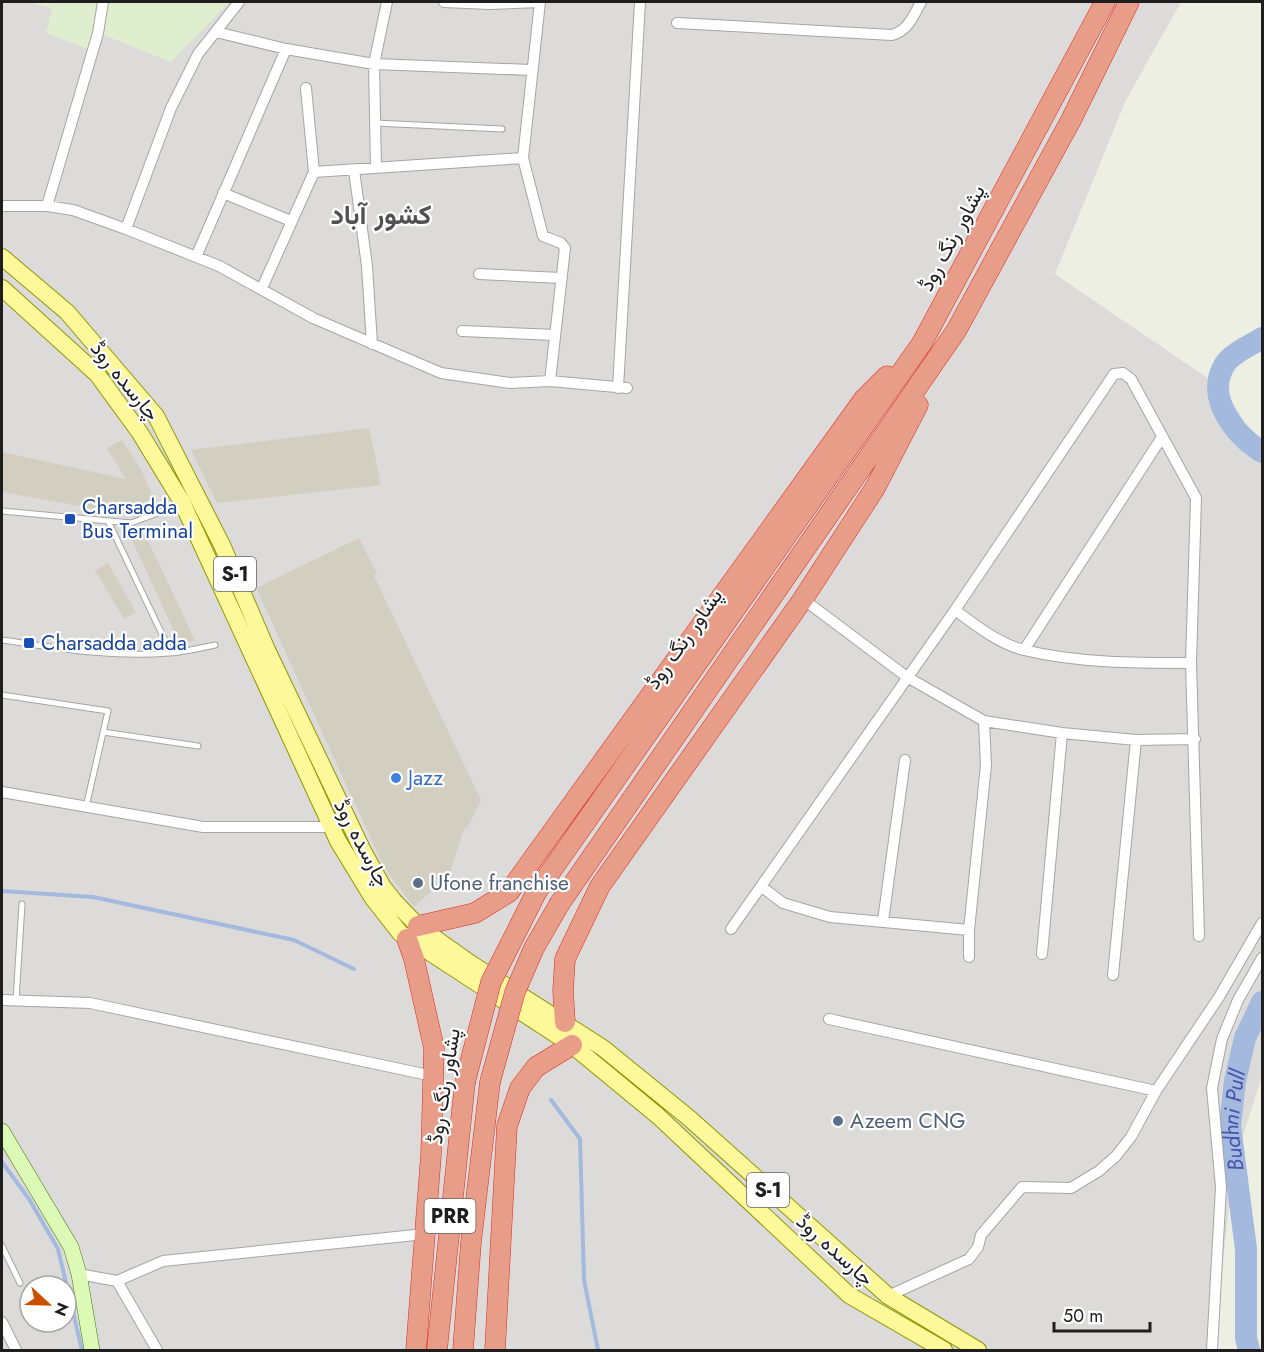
<svg xmlns="http://www.w3.org/2000/svg" width="1264" height="1352" font-family="Jost,Vazirmatn,sans-serif">
	<rect width="100%" height="100%" fill="#eeefe3"/>
	<path fill="#dcdbda" fill-rule="evenodd" d="M 2,2 L 1181,2 L 1125,102 L 1055,274 L 1225,390 L 1262,451 L 1262,1076 L 1234,1164 L 1213,1350 L 2,1350 ZM 30,1286 L 66,1286 L 66,1322 L 30,1322 Z"/>
	<path fill="#dfeece" d="M 28,2 L 230,2 L 171,62 L 99,33 L 93,51 L 46,33 L 52,8 Z"/>
	<g fill="none" stroke-linecap="round" stroke-linejoin="round">
		<path stroke="#a3b9dd" stroke-width="4" d="M 2,891 L 93,897 L 294,940 L 354,969
			M 551,1100 L 580,1139 L 584,1280 L 598,1350
			M 2,1162 L 29,1199 L 58,1249 L 82,1350"/>
		<g stroke="#a3b9dd" stroke-width="22">
			<path d="M 1262,338 C 1251,345 1232,353 1225,364 C 1204,397 1235,435 1262,452"/>
			<path id="s1" d="M 1249,1350 L 1246,1338 L 1246,1249 L 1230,1126 L 1235,1081 L 1245,1038 L 1262,1002"/>
		</g>
	</g>
	<path fill="#d2cec0" d="M 369,428 L 381,485 L 217,503 L 191,450 Z
		M 122,440 L 142,471 L 153,498 L 127,511 L 107,511 L 2,492 L 2,452 L 126,479 L 107,448 Z
		M 142,528 L 195,640 L 181,646 L 129,534 Z
		M 359,538 L 377,574 L 374,576 L 481,800 L 468,827 L 464,829 L 449,875 L 414,907 L 384,867 L 256,588 Z
		M 108,563 L 136,612 L 124,619 L 95,570 Z"/>
	<g fill="none" stroke-linecap="round" stroke-linejoin="round">
		<defs>
			<path id="lane" d="M 375,123 L 502,129
				M 2,511 L 131,523 L 182,504
				M 109,523 L 171,653
				M 2,640 C 57,648 113,658 169,653 C 185,652 200,648 215,645
				M 2,695 L 108,711 L 86,807
				M 103,732 L 198,746
				M 16,1000 L 22,904
				M 2,1246 L 20,1283"/>
			<path id="street" d="M 444,2 L 489,4 L 540,2
				M 540,2 L 523,158 L 543,236 L 561,243 L 565,248 L 550,381
				M 677,23 L 892,35 C 909,30 913,16 921,2
				M 216,32 L 286,49 L 374,64 L 531,70
				M 306,88 L 314,172
				M 376,168 L 374,64 L 387,2
				M 354,170 L 367,266 L 372,344
				M 223,193 L 291,221
				M 2,206 L 47,206 L 73,210 L 126,229 L 219,266 L 313,318 L 441,373 L 510,383 L 550,381 L 627,388
				M 47,206 L 98,33 L 103,2
				M 126,229 L 171,108 L 198,54 L 239,2
				M 196,257 L 286,49
				M 479,274 L 561,278
				M 262,288 L 314,172 L 523,158
				M 462,331 L 555,335
				M 618,388 L 640,2
				M 803,599 L 907,677 L 984,721 L 1062,733 L 1136,740 L 1195,739
				M 955,610 L 1114,374 L 1123,373 L 1131,379 L 1196,498 L 1191,663 L 1199,936
				M 1024,650 L 1162,437
				M 2,792 L 203,827 L 331,827
				M 762,887 L 783,903 L 830,917 L 969,930
				M 883,921 L 905,760
				M 731,929 L 955,610 C 975,625 999,644 1024,650 C 1077,663 1135,663 1191,663
				M 1042,954 L 1062,733
				M 969,957 L 969,930 L 986,765 L 984,721
				M 1113,975 L 1136,740
				M 2,1000 L 90,1003 L 433,1076
				M 829,1019 L 1156,1091
				M 79,1274 L 117,1281 L 163,1261 L 425,1234
				M 117,1281 L 157,1350
				M 888,1296 L 969,1259 L 978,1247 L 981,1235 L 1022,1187 L 1071,1188 L 1099,1171 L 1116,1156 L 1131,1137 L 1156,1091 L 1219,997 L 1262,923
				M 2,1322 L 16,1350
				M 1212,1350 L 1221,1187 L 1212,1088 L 1222,1039 L 1238,1000 L 1262,958"/>
			<path id="secondary" d="M 2,1131 L 71,1247 L 79,1274 L 92,1350"/>
			<path id="primary" d="M 2,257 L 67,312 L 156,416 L 222,545 L 267,650 L 362,849 L 383,887 L 394,901 L 418,926 L 470,963 L 603,1048 L 689,1118 L 888,1296 L 978,1350
				M 2,288 L 97,374 L 140,433 L 182,502 L 338,841 L 372,897 L 400,933 L 572,1045 L 658,1116 L 849,1295 L 944,1350"/>
			<path id="highway" d="M 537,891 L 922,343 L 1105,2
				M 560,903 L 956,331 L 1071,120 L 1129,2
				M 418,926 L 475,913 L 509,892 L 864,399 L 887,376
				M 407,939 L 414,959 L 434,1048 L 431,1155 L 416,1350
				M 565,1022 L 563,991 L 565,959 L 600,886 L 803,599 L 875,488 L 918,405
				M 437,1350 L 465,1082
				M 463,1350 L 471,1242 L 490,1082
				M 495,1350 L 507,1126 L 520,1088 L 536,1067 L 572,1045"/>
		</defs>
		<use href="#lane" stroke="#a5a5a5" stroke-width="7"/>
		<use href="#street" stroke="#a5a5a5" stroke-width="12"/>
		<use href="#secondary" stroke="#3c7603" stroke-width="16"/>
		<use href="#primary" stroke="#8e9700" stroke-width="18"/>
		<use href="#highway" stroke="#dc2a21" stroke-width="21"/>
		<use href="#lane" stroke="#fff" stroke-width="5"/>
		<use href="#street" stroke="#fff" stroke-width="10"/>
		<use href="#secondary" stroke="#dcfab6" stroke-width="15"/>
		<use href="#primary" stroke="#fdf99a" stroke-width="16"/>
		<use href="#highway" stroke="#e89d89" stroke-width="20"/>
		<defs>
			<path id="highway-bridge" d="M 465,1082 L 491,982 L 537,891
				M 490,1082 L 515,992 L 534,948 L 560,903"/>
		</defs>
		<use href="#highway-bridge" stroke="#dc2a21" stroke-width="21" stroke-linecap="butt"/>
		<use href="#highway-bridge" stroke="#e89d89" stroke-width="20"/>
	</g>
	<g fill="#1a4fb4" stroke="#fff" stroke-width="2">
		<rect x="64" y="513" width="12" height="12" rx="3"/>
		<rect x="23" y="637" width="12" height="12" rx="3"/>
	</g>
	<circle fill="#3f7fe0" stroke="#fff" stroke-width="2" cx="396" cy="778" r="6"/>
	<g fill="#5c6f8a" stroke="#fff" stroke-width="2">
		<circle cx="418" cy="883" r="6"/>
		<circle cx="838" cy="1121" r="6"/>
	</g>
	<g text-anchor="middle" dominant-baseline="central" stroke-width="4.5" stroke-linejoin="round" paint-order="stroke">
		<g fill="#fff" stroke="#626262" stroke-width="1.5">
			<rect x="214" y="557" width="42" height="34" rx="4.5"/>
			<rect x="747" y="1173" width="42" height="34" rx="4.5"/>
			<rect x="424.5" y="1199" width="51" height="34" rx="4.5"/>
		</g>
		<g font-size="20" font-weight="bold" fill="#1e1e1e">
			<text x="235" y="574">S-1</text>
			<text x="768" y="1190">S-1</text>
			<text x="450" y="1216">PRR</text>
		</g>
		<g font-size="21" fill="#1e1e1e" stroke="#fff">
			<text transform="translate(952 238) rotate(-62)">پشاور رنگ روڈ</text>
			<text transform="translate(125 381) rotate(51)">چارسدہ روڈ</text>
			<text transform="translate(684 639) rotate(-55)">پشاور رنگ روڈ</text>
			<text transform="translate(362 843) rotate(62)">چارسدہ روڈ</text>
			<text transform="translate(444 1086) rotate(-81)">پشاور رنگ روڈ</text>
			<text transform="translate(835 1250) rotate(42)">چارسدہ روڈ</text>
		</g>
		<g font-size="21" fill="#164399" stroke="#fff" text-anchor="start">
			<text x="82" y="507">Charsadda<tspan x="82" dy="24">Bus Terminal</tspan></text>
			<text x="41" y="643">Charsadda adda</text>
		</g>
		<g font-size="21" fill="#366cbe" stroke="#fff" text-anchor="start">
			<text x="408" y="778">Jazz</text>
		</g>
		<g font-size="21" fill="#4e5e75" stroke="#fff" text-anchor="start">
			<text x="430" y="883">Ufone franchise</text>
			<text x="850" y="1121">Azeem CNG</text>
		</g>
		<g font-size="22" font-style="italic" fill="#4853af" stroke="#fff">
			<text stroke="none"><textPath href="#s1" startOffset="231">Budhni Pull</textPath></text>
		</g>
		<g font-size="27" font-weight="bold" fill="#515151" stroke="#fff">
			<text x="381" y="214">کشور آباد</text>
		</g>
	</g>
	<rect width="1264" height="1352" fill="none" stroke="#1e1e1e" stroke-width="6"/>
	<g transform="translate(48 1304) rotate(112)"><circle r="28" fill="#ffffff" stroke="#a5a5a5" stroke-width="1.5"/>
	<path d="M0-4.5L10 22L0 15L-10 22Z" fill="#cb5000"/>
	<text y="-9" font-size="16" font-weight="bold" text-anchor="middle" fill="#1e1e1e">N</text>
	</g>
	<path d="M1054 1322v9h96v-9" fill="none" stroke="#1e1e1e" stroke-width="3"/>
	<text x="1063" y="1322" font-size="18" fill="#1e1e1e" stroke="#ffffff" stroke-width="4.5" paint-order="stroke">50 m</text>
</svg>
